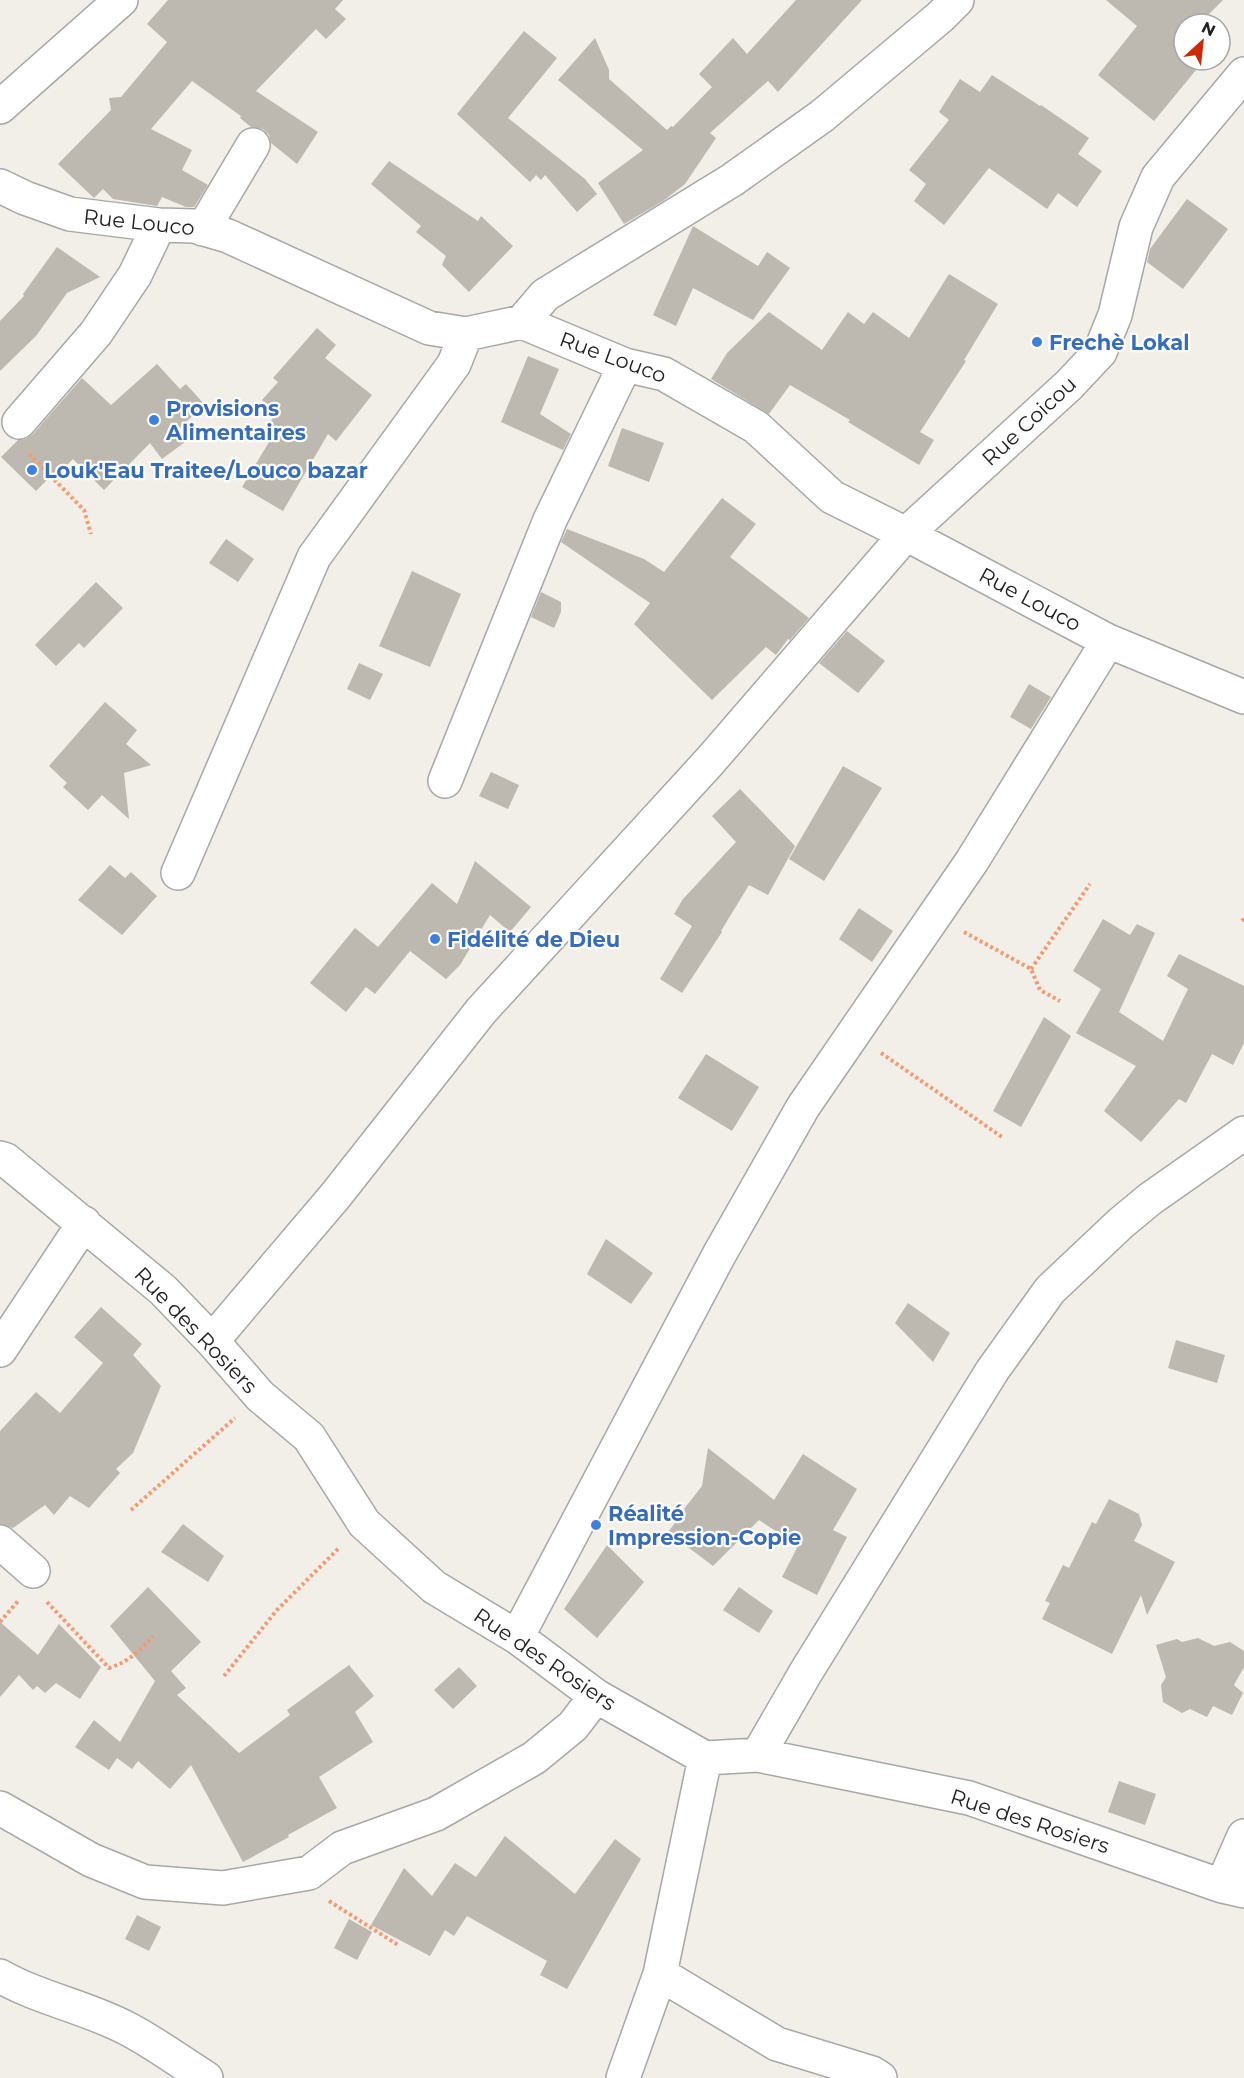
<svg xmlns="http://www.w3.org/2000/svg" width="1244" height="2078" font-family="Montserrat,sans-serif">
	<rect width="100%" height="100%" fill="#f1efe7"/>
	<path fill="#bdb8b0" d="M 168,0 L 343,0 L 335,9 L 346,19 L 326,39 L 316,29 L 256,91 L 318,132 L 297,164 L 271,143 L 269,135 L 263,129 L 251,127 L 240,118 L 241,116 L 192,81 L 151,129 L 192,150 L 182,170 L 208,185 L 194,207 L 186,207 L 162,197 L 157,206 L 113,199 L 103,189 L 94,198 L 58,164 L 111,110 L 109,98 L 121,97 L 167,42 L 147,24 Z
		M 796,0 L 862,0 L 778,92 L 768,81 L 710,133 L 716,138 L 685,184 L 663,201 L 624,224 L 598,183 L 643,150 L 558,80 L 595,38 L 609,70 L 609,79 L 667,130 L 671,126 L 673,127 L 712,87 L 699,74 L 733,38 L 747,54 Z
		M 1106,0 L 1223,0 L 1199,24 L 1184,24 L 1184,40 L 1180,44 L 1184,48 L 1184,60 L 1197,60 L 1201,64 L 1154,121 L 1098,75 L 1137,26 Z
		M 524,31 L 557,58 L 508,118 L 585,179 L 597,194 L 577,212 L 545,175 L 541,180 L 536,175 L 530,182 L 457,114 Z
		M 992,75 L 1040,106 L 1041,105 L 1089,138 L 1078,154 L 1102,171 L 1077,207 L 1058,193 L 1047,209 L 989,168 L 944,225 L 914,201 L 926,184 L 909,170 L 949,120 L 939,112 L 960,79 L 980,92 Z
		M 389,161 L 478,221 L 481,216 L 513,246 L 469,292 L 442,265 L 446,256 L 416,232 L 421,226 L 371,184 Z
		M 1187,199 L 1228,229 L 1183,289 L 1147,262 L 1150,249 Z
		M 693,226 L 758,266 L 767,252 L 790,268 L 753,320 L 693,288 L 676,326 L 653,315 Z
		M 57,247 L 100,277 L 67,293 L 36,336 L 0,371 L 0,321 L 24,296 L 23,294 Z
		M 949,274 L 998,304 L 964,360 L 966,361 L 920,432 L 934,440 L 919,465 L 848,422 L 850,420 L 790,385 L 769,414 L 711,379 L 727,353 L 769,312 L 822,350 L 848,312 L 864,324 L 873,312 L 909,338 Z
		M 317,328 L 336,345 L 325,358 L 372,395 L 336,441 L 328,434 L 283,511 L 242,487 L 269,442 L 261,437 L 276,413 L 262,400 L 278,382 L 273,378 Z
		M 528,356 L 559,369 L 540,414 L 571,434 L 563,450 L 501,422 Z
		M 157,364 L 180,389 L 186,384 L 205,405 L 178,429 L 185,442 L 162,459 L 150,443 L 104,490 L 73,459 L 60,472 L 57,470 L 36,491 L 1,457 L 18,440 L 26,439 L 33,434 L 82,378 L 111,405 Z
		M 622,428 L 664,443 L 649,482 L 608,466 Z
		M 722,498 L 756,524 L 730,557 L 809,618 L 790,640 L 788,639 L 776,655 L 766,647 L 712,700 L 634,624 L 650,603 L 561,542 L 567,529 L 644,559 L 664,572 Z
		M 226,539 L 254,559 L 238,582 L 209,563 Z
		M 412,571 L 461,594 L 430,667 L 379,646 Z
		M 96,582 L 123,608 L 84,648 L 79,643 L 56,666 L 35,645 Z
		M 541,592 L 561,602 L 561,612 L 554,628 L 531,617 Z
		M 847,631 L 885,661 L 858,693 L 819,663 Z
		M 359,663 L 383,674 L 370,700 L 347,689 Z
		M 1029,684 L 1051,697 L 1031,729 L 1010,717 Z
		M 105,702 L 137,730 L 126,744 L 151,765 L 124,773 L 129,819 L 102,795 L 88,810 L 63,787 L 67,783 L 49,766 Z
		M 843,766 L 882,788 L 824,881 L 789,859 Z
		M 491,772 L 519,785 L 508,809 L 479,796 Z
		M 740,789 L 795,846 L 768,895 L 749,885 L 721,931 L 722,932 L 682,993 L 660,979 L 692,926 L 674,914 L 683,899 L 736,842 L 712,816 Z
		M 475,861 L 531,907 L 510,932 L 490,915 L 460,965 L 446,979 L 410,951 L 375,994 L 366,987 L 346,1012 L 310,983 L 355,928 L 378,947 L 432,883 L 457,904 Z
		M 110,865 L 125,878 L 131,872 L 157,896 L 122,935 L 78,900 Z
		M 859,908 L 893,931 L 872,962 L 839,939 Z
		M 1103,919 L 1130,935 L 1137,924 L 1155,933 L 1119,1012 L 1163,1041 L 1188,989 L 1167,976 L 1179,954 L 1244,986 L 1244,1043 L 1233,1065 L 1212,1054 L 1186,1103 L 1179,1099 L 1141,1142 L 1104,1111 L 1136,1066 L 1076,1033 L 1101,989 L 1073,971 Z
		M 1044,1017 L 1071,1036 L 1021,1127 L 993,1111 Z
		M 706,1054 L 759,1087 L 732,1131 L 678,1098 Z
		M 606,1239 L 653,1273 L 631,1304 L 587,1274 Z
		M 908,1303 L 950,1333 L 933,1362 L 895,1323 Z
		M 101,1307 L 142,1344 L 133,1355 L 161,1386 L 133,1453 L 116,1469 L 120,1473 L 89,1508 L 70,1496 L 54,1515 L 45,1505 L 13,1528 L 0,1524 L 0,1431 L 36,1392 L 60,1413 L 103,1363 L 74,1337 Z
		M 1176,1340 L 1225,1355 L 1217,1383 L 1168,1368 Z
		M 708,1448 L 774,1500 L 803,1454 L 857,1489 L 833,1530 L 847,1537 L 817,1595 L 782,1577 L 798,1546 L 759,1520 L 713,1566 L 668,1532 L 685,1510 L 684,1509 L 702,1486 Z
		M 1109,1499 L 1139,1514 L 1142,1525 L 1134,1541 L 1175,1562 L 1147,1615 L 1141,1595 L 1112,1654 L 1042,1619 L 1050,1603 L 1045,1601 L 1063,1565 L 1069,1568 L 1092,1522 L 1096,1524 Z
		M 183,1524 L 224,1556 L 208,1582 L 161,1552 Z
		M 607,1545 L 644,1582 L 597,1638 L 564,1609 Z
		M 148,1587 L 201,1642 L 171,1671 L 186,1688 L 177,1695 L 239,1753 L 290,1715 L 287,1710 L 349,1665 L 374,1696 L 355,1712 L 373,1742 L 319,1777 L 337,1808 L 288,1835 L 289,1837 L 243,1862 L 191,1765 L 170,1789 L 138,1761 L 132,1769 L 117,1758 L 109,1770 L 75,1747 L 94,1720 L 120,1742 L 155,1681 L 110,1626 Z
		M 739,1587 L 773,1611 L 759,1633 L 723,1610 Z
		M 0,1622 L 38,1655 L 59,1624 L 101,1667 L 80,1699 L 56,1683 L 45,1693 L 37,1686 L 33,1690 L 19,1675 L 0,1697 Z
		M 1198,1638 L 1214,1646 L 1230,1642 L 1244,1651 L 1244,1667 L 1234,1685 L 1243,1693 L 1232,1715 L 1213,1706 L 1207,1717 L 1190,1709 L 1182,1713 L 1163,1702 L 1161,1685 L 1166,1677 L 1156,1645 L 1177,1639 L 1182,1642 Z
		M 459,1667 L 477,1686 L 453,1709 L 434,1690 Z
		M 1119,1781 L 1156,1794 L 1145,1825 L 1108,1812 Z
		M 505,1836 L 575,1894 L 615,1839 L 641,1859 L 567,1989 L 540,1975 L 547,1961 L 467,1916 L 454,1936 L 445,1930 L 430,1956 L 371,1925 L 404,1868 L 432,1896 L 455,1863 L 476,1877 Z
		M 137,1915 L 161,1927 L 149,1951 L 125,1939 Z
		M 349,1919 L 372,1932 L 357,1960 L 334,1948 Z"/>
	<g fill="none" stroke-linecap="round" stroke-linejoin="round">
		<defs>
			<path id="minor" d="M 0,107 L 121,0
				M 0,186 L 25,198 L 70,214 L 159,225 L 194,226 L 228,236 L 429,328 L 466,334 L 522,322 L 625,365 L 664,374 L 756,427 L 832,497 L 906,534 L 1108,641 L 1244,697
				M 203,229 L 253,145
				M 522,322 L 545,295 L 732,180 L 822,116 L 940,17 L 957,0
				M 19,422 L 96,333 L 135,275 L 159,225
				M 445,781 L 550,520 L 625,365
				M 178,873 L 314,557 L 454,364 L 466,334
				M 0,1158 L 6,1160 L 163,1290 L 212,1341 L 260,1396 L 309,1437 L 364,1523 L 434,1587 L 517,1637 L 596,1696 L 705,1758 L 758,1755 L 969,1798 L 1222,1886 L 1244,1891
				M 212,1341 L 336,1195 L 481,1011 L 710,761 L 906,534 L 1069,385 L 1100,352 L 1115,315 L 1136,227 L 1158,177 L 1244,74
				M 0,1350 L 84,1223
				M 0,1542 L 33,1571
				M 517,1637 L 719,1255 L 803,1107 L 972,861 L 1108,641
				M 758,1755 L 806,1672 L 992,1371 L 1050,1290 L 1121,1223 L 1150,1199 L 1244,1133
				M 0,1808 L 91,1860 L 145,1882 L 223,1888 L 309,1873 L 342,1848 L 436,1814 L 534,1758 L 573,1726 L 596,1696
				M 1222,1886 L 1244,1836
				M 660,1974 L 705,1758
				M 0,1976 C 40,1999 87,2007 128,2029 C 155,2043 180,2062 206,2078
				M 623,2078 L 660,1974 L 777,2044 L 872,2073 L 880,2078"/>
		</defs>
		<use href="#minor" stroke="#a7a7a7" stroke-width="36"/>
		<path stroke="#f79871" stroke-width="4" stroke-dasharray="3 3" stroke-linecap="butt" d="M 29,454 L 84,510 L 91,534
			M 1242,921 L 1244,919
			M 964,932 L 1031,969 L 1040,990 L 1060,1001
			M 1031,969 L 1090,884
			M 881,1053 L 1002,1137
			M 131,1510 L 235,1418
			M 47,1602 L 109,1668 C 128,1662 140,1651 153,1636
			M 0,1622 L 19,1600
			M 224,1676 L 277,1610 L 340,1547
			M 329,1901 L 398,1945"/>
		<use href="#minor" stroke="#fff" stroke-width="33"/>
	</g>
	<g fill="#3f7fe0" stroke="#fff" stroke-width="2">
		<circle cx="1037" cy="342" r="6"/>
		<circle cx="154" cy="420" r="6"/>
		<circle cx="32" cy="470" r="6"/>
		<circle cx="435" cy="939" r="6"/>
		<circle cx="596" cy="1525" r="6"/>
	</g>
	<g text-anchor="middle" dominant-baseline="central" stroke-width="4.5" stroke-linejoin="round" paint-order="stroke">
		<g font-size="21" fill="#202020" stroke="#fff">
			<text transform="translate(139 222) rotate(6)">Rue Louco</text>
			<text transform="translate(613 357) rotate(20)">Rue Louco</text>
			<text transform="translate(1029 421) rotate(-43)">Rue Coicou</text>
			<text transform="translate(1030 599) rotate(28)">Rue Louco</text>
			<text transform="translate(196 1330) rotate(46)">Rue des Rosiers</text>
			<text transform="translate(545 1659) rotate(34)">Rue des Rosiers</text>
			<text transform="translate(1030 1821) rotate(18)">Rue des Rosiers</text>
		</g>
		<g font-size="21" font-weight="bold" fill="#366cbe" stroke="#fff" text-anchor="start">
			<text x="1049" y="342">Frechè Lokal</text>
			<text x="166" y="408">Provisions<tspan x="166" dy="24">Alimentaires</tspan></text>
			<text x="44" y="470">Louk'Eau Traitee/Louco bazar</text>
			<text x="447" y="939">Fidélité de Dieu</text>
			<text x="608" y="1513">Réalité<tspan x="608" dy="24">Impression-Copie</tspan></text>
		</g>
	</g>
	<g transform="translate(1202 42) rotate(27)"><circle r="28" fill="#ffffff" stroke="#a6a6a6" stroke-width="1.5"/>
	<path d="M0-4.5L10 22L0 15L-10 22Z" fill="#cd2904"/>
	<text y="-9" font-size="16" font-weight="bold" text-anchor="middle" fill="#202020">N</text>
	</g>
</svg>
